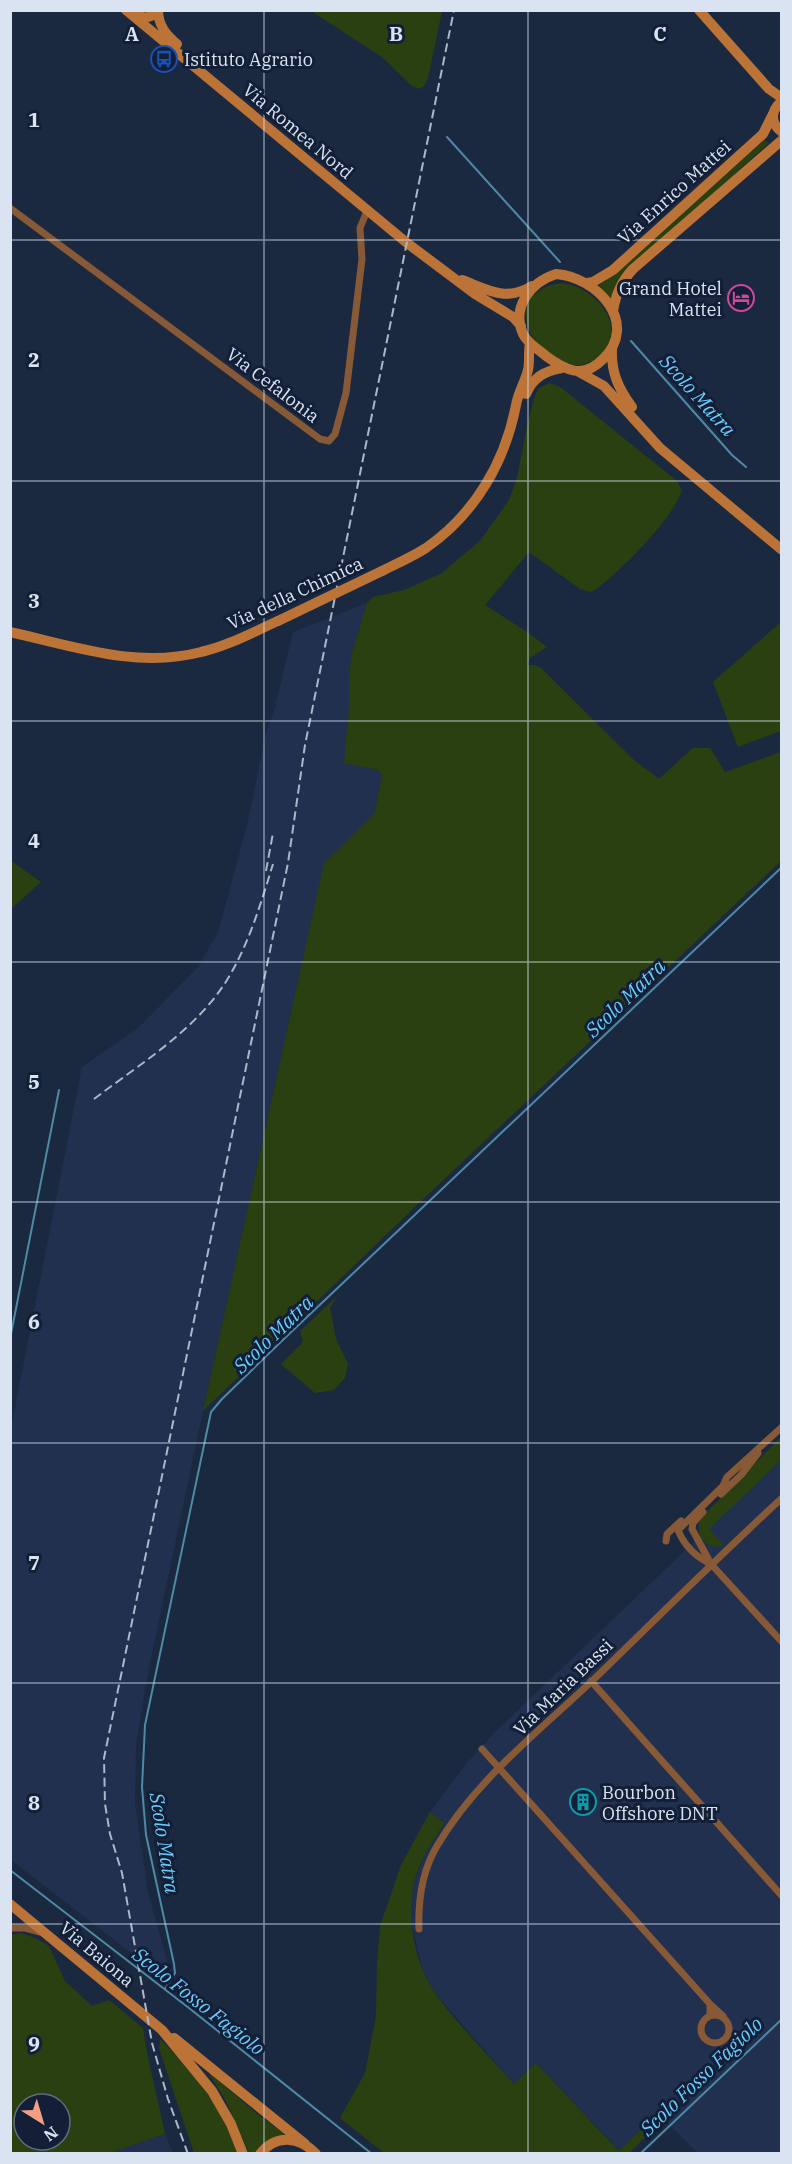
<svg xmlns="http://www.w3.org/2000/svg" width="792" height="2164" font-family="'IBM Plex Serif',serif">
	<rect width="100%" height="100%" fill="#1b2940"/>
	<path fill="#20304e" d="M 367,603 L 352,652 L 349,676 L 349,708 L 345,763 L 378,770 L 382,776 L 374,814 L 324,864 L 203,1411 L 149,1668 L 136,1743 L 135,1803 L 148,1893 L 168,1964 L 162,1977 L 11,1860 L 11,1428 L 82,1067 L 138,1028 L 197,968 L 218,933 L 248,821 L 266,733 L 275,708 L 293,632 Z
		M 781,1459 L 781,2153 L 698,2153 L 658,2113 L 620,2151 L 537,2064 L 514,2084 L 441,2000 L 430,1985 L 422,1967 L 411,1921 L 411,1899 L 416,1875 L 425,1854 L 444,1823 L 430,1812 L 466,1764 L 497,1730 Z
		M 165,2134 L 173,2153 L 109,2153 Z"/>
	<path fill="#2b4011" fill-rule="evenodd" d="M 311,11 L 442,11 L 428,78 L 424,86 L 419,89 L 412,86 L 382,57 Z
		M 764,140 L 769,143 L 629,269 L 613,302 L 597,287 L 622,268 Z
		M 560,283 C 595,285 633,330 597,358 C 555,391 482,297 560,283 Z
		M 550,383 L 560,387 L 677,481 L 682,490 C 672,520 623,568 598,588 L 590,592 L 580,589 L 529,552 L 485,605 L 530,634 L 547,647 L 530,658 L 527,665 L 535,665 L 541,668 L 634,760 L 659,779 L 693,748 L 710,748 L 725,772 L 781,752 L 781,861 L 418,1204 L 203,1411 L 324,863 L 374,814 L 382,776 L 378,770 L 344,763 L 349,708 L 349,676 L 352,652 L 367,603 L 373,597 L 404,590 L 442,573 L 480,541 L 509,500 L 517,478 L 528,421 L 535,396 L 539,388 Z
		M 781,622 L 781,731 L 738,747 L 713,682 Z
		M 11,861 L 41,882 L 11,909 L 10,909 Z
		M 337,1296 L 330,1308 L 336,1339 L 348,1364 L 345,1378 L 334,1390 L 315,1393 L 281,1364 L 303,1342 L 300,1331 Z
		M 781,1437 L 781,1460 L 709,1529 L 724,1545 C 706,1552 693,1534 701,1518 Z
		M 430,1812 L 444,1823 C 434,1840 422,1856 416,1875 C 406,1910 412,1955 431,1986 C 451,2019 488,2054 514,2084 L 536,2063 L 619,2151 L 658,2113 L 664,2119 L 629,2153 L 384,2153 L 340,2118 L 365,2073 L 376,2016 L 377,1964 L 380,1926 L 401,1865 Z
		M 21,1933 L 35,1938 L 49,1946 L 65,1981 L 92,2006 L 109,2000 L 143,2028 C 148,2064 158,2098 165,2134 L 109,2153 L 11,2153 L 10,1935 ZM 24,2104 L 60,2104 L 60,2140 L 24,2140 Z
		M 160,2039 C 194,2072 222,2108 238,2153 L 194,2153 L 159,2048 Z
		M 211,2074 L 256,2113 L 287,2136 L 256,2153 L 249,2153 L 225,2099 L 210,2076 Z"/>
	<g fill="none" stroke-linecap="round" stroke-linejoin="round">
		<path stroke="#4e89a6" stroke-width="2" d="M 447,137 L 560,262
			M 631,341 L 732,455 L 746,467
			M 10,1339 L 59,1090
			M 10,1870 L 189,2008 L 372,2154
			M 165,1989 L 175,1973 L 174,1964 L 146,1835 L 142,1787 L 145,1725 L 211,1412 L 222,1399 L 288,1335 L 782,867
			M 640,2154 L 782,2019"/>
		<path stroke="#875936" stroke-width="7" d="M 10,208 L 320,439 L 329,441 L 335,434 L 346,393 L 362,259 L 360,228 L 367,211
			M 782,1427 L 727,1477 L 723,1486 L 678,1530 C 684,1545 696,1557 711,1564 L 782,1642
			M 721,1494 L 741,1475 L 758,1453
			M 703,1512 L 693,1523 L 692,1529 L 711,1564
			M 666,1541 L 667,1534 L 681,1521
			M 591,1681 L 782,1896
			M 482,1749 L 710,2004
			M 10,1928 L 25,1928 L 40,1932
			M 419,1929 C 418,1900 422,1871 437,1846 C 475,1781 538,1732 592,1681 C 655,1620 717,1558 782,1498
			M701 2029a14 14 0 1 1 28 0a14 14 0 1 1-28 0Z
			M 710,2016 L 710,2004 L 723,2016"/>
		<path stroke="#bc7337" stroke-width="10" d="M 126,10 L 407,243 L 475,294 L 513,317 L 521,326
			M 140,10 L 138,20 L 151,16 L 157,10
			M 158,10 C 158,25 166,35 177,44
			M 699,10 L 769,89 L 782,98
			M 782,101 C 770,111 770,123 782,132
			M 556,274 C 597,277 640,323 603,359 C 583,380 565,370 546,356 C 538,349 528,344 523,334 C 511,307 531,282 556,274 Z
			M 462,280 C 488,290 506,302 532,286
			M 587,283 L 593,282 L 613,270 L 763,134 L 773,114
			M 613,311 C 616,294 621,282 633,269 L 782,140
			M 612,349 C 611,372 618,388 632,407
			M 579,372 L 604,386 L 660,448 L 782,550
			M 526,394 C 533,377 545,371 562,368
			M 382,571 C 396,564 412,557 426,548 C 475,514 505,462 516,405 C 518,393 525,382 528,370 C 530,361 528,352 530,343
			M 10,632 C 73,646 137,669 201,652 C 228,646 253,632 278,621
			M 10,1904 L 162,2030 L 212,2091 L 231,2124 L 243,2154
			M 174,2038 L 305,2144
			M 260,2154 C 276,2134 299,2136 316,2154"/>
		<path stroke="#acb7c8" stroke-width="2" stroke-dasharray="9 4.5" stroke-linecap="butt" d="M 266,871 L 273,833
			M 94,1099 C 140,1064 196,1030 227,980 C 249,944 261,903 273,864
			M 188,2154 L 168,2099 L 152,2043 L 122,1873 L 110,1834 L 105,1804 L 104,1758 L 288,863 L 305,745 L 454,10"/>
		<path stroke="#bc7337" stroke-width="10" d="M 278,621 L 382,571"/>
	</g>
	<path fill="none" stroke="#d9e3f2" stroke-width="1.5" stroke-opacity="0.55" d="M 264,10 L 264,2154M 528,10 L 528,2154M 10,240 L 782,240M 10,481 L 782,481M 10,721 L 782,721M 10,962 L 782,962M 10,1202 L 782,1202M 10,1443 L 782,1443M 10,1683 L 782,1683M 10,1924 L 782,1924"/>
	<defs>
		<symbol id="bus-ring" viewBox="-11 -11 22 22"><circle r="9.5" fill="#121f36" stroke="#1a4fb4" stroke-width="1.5"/><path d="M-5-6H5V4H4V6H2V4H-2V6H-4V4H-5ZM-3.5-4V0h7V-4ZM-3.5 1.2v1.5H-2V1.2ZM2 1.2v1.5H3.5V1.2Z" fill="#1a4fb4"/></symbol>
		<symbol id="hotel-ring" viewBox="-11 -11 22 22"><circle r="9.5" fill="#121f36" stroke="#d1479c" stroke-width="1.5"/><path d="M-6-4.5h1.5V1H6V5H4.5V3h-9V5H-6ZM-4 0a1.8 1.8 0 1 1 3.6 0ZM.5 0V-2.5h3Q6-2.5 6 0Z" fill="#d1479c"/></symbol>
		<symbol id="building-ring" viewBox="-11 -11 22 22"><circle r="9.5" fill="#121f36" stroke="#0f9aa8" stroke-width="1.5"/><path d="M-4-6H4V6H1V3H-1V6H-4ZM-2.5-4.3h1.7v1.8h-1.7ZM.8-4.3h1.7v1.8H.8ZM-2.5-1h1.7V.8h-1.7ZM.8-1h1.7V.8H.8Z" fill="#0f9aa8"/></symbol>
	</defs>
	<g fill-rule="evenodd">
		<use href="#bus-ring" x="149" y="44" width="30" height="30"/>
		<use href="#hotel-ring" x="726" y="283" width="30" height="30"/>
		<use href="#building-ring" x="568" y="1787" width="30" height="30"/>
	</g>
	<g text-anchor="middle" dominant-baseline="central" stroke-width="6" stroke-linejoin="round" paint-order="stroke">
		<g font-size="18" fill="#d9e3f2" stroke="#121f36" text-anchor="start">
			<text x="184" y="59">Istituto Agrario</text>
			<text x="722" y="288" text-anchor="end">Grand Hotel<tspan x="722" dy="21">Mattei</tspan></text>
			<text x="602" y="1792">Bourbon<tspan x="602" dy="21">Offshore DNT</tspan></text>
		</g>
		<g font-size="18" fill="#d9e3f2" stroke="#121f36">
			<text transform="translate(298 131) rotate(40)">Via Romea Nord</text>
			<text transform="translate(674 192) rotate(-42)">Via Enrico Mattei</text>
			<text transform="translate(273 385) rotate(37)">Via Cefalonia</text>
			<text transform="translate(295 593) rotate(-25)">Via della Chimica</text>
			<text transform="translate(563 1687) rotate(-44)">Via Maria Bassi</text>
			<text transform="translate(97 1954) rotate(40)">Via Baiona</text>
		</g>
		<g font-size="20" font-style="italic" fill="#6bcbfd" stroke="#121f36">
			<text transform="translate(698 395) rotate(48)">Scolo Matra</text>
			<text transform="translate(625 998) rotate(-44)">Scolo Matra</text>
			<text transform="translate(273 1334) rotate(-44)">Scolo Matra</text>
			<text transform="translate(165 1843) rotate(81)">Scolo Matra</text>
			<text transform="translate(199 2001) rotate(38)">Scolo Fosso Fagiolo</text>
			<text transform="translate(701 2076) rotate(-44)">Scolo Fosso Fagiolo</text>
		</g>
	</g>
	<g font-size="20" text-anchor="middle" font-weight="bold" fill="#d9e3f2" stroke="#121f36" stroke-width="6" stroke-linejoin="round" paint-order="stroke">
		<text x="132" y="41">A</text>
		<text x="396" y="41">B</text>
		<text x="660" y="41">C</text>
		<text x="34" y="127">1</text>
		<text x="34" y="367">2</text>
		<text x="34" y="608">3</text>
		<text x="34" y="848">4</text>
		<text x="34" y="1089">5</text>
		<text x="34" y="1329">6</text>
		<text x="34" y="1570">7</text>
		<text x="34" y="1810">8</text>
		<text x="34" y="2051">9</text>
	</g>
	<rect width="792" height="2164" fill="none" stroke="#d9e3f2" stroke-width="24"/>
	<g transform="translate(42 2122) rotate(143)"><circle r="28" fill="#121f36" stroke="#626d81" stroke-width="1.5"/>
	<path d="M0-4.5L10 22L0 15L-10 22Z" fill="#f49e86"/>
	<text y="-9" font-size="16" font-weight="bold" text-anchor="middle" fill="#d9e3f2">N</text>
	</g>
</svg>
